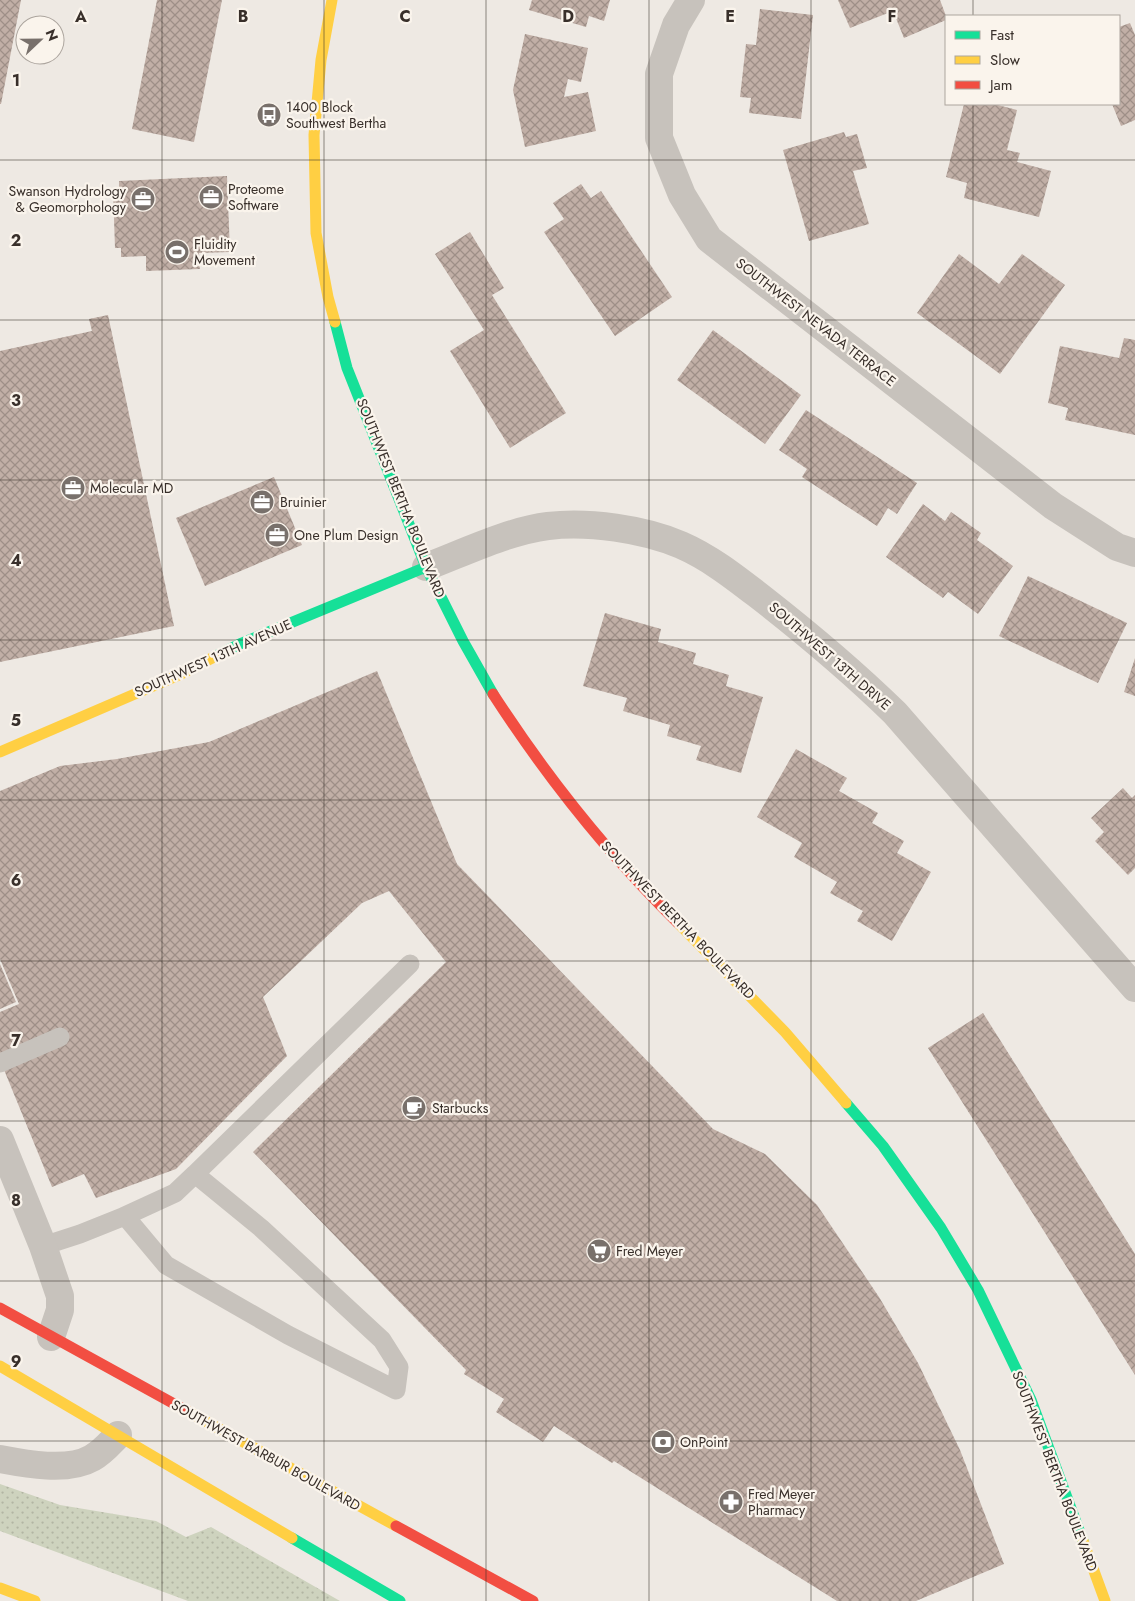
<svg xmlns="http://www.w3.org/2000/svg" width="1135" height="1601" font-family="Jost,sans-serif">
	<defs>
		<pattern id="grass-dots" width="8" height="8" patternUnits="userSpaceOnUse" patternTransform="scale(1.25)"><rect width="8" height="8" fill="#ced3be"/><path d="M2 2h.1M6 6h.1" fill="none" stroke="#b2b5a3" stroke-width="1.8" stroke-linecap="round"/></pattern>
		<pattern id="building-cross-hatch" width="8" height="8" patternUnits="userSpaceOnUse" patternTransform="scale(1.25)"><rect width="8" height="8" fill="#c1afa6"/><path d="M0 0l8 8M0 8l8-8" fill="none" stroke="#9e8f87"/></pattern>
	</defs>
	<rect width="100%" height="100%" fill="#eee9e3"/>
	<path fill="url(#grass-dots)" d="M 0,1484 L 60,1505 L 156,1521 L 186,1537 L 211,1527 L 340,1601 L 188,1601 L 0,1531 Z"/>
	<path fill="url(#building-cross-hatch)" d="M 0,0 L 21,0 L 1,104 L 0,104 Z
		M 157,0 L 222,0 L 194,142 L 132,129 Z
		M 532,0 L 610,0 L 604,21 L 589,16 L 586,27 L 529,10 Z
		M 838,0 L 940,0 L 946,16 L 946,20 L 904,38 L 893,11 L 850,28 Z
		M 760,9 L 813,15 L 801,119 L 749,113 L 751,98 L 740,97 L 746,44 L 756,45 Z
		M 1130,23 L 1135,35 L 1135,120 L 1121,126 L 1112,104 L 1119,104 L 1119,27 Z
		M 525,34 L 588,48 L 581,82 L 568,79 L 564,97 L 588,92 L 596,131 L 525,147 L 513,90 Z
		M 964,104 L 994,104 L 1017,110 L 1007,150 L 1020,153 L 1017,162 L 1051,171 L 1039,217 L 964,198 L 967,183 L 946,177 Z
		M 844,132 L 846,137 L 857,134 L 867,168 L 853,171 L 869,224 L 809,241 L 783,150 Z
		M 227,176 L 230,252 L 199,253 L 200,269 L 146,271 L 146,256 L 121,257 L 121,248 L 115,248 L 113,189 L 119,189 L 119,181 Z
		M 581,184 L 591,198 L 601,191 L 672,297 L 615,336 L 544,232 L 564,219 L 553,203 Z
		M 470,232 L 504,288 L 492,295 L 566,413 L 510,448 L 450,351 L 484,330 L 435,254 Z
		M 959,254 L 999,284 L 1022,254 L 1065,285 L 1000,374 L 917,313 Z
		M 108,315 L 174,626 L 0,662 L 0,351 L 92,331 L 89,319 Z
		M 713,330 L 801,395 L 765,444 L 677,380 Z
		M 1124,338 L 1135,340 L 1135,435 L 1065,420 L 1068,408 L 1048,403 L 1060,346 L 1119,358 Z
		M 806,410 L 917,483 L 897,514 L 888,508 L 877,526 L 802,477 L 807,469 L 779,450 Z
		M 274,477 L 302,545 L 205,586 L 176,518 Z
		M 923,504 L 945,521 L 951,512 L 981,533 L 977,540 L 1013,566 L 978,614 L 948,592 L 943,598 L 886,557 Z
		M 1028,576 L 1127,623 L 1098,683 L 999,636 Z
		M 605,613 L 661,629 L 658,642 L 696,653 L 693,664 L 729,675 L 726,686 L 763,697 L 741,773 L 696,760 L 701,746 L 667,736 L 670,725 L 623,711 L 627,698 L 583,686 Z
		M 1135,658 L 1135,696 L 1124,692 Z
		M 377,671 L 457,864 L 713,1129 L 765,1154 L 817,1205 L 879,1297 L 918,1363 L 960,1450 L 1004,1564 L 916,1601 L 837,1601 L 614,1461 L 612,1463 L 554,1426 L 543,1442 L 496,1412 L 504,1399 L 464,1374 L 466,1370 L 253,1152 L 446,962 L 389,891 L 362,903 L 263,997 L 287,1056 L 176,1169 L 96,1198 L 84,1174 L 52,1187 L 0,1060 L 0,1012 L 19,1004 L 0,959 L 0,791 L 60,766 L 117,759 L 209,742 Z
		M 796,749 L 847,778 L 839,791 L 878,813 L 872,823 L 904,841 L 897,853 L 931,872 L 892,941 L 857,921 L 863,911 L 830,893 L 837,882 L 794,857 L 802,843 L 757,817 Z
		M 1123,788 L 1132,798 L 1135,795 L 1135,868 L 1128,875 L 1095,841 L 1104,832 L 1091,818 Z
		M 0,964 L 16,1002 L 0,1009 Z
		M 983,1013 L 1135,1254 L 1135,1375 L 928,1048 Z"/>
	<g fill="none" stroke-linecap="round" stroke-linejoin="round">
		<path stroke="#c7c2bc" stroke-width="19" d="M 0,1063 L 60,1037
			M 195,1174 L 261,1228 L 382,1340 L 399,1367 L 396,1390 L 288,1335 L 166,1265 L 125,1216 L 175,1193 Z
			M 195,1174 L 410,964
			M 43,1246 L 80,1234 L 125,1216"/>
		<path stroke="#c7c2bc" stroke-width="28" d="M 691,0 L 676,25 L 659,74 L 659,138 L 682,195 L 709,239 L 1053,506 L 1117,547 L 1135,553
			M 426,567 C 463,553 508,531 548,526 C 588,521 644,529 681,545 C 711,558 737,579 763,599 C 809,635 853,672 895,713 L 1135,988
			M 0,1140 L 43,1246 L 60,1296 L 60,1310 L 51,1337
			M 0,1459 C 26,1464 68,1472 92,1458 C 103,1452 110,1443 118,1435"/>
		<path stroke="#16e098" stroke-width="11" d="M 335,322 L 347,368 L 426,567 L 463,641 L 493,694
			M 214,657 L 242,643 L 426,567
			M 846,1103 L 883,1146 L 941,1228 L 978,1290 L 1031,1400 L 1083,1541
			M 292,1538 L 400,1601"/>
		<path stroke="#ffcf43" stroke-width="11" d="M 332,0 L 321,60 L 314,135 L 316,233 L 328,297 L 335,322
			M 0,752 L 179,675 L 214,657
			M 678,923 L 785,1032 L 846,1103
			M 0,1366 L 292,1538
			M 187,1411 L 396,1526
			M 1083,1541 L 1105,1601
			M 0,1588 L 35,1601"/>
		<path stroke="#f24e42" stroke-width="11" d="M 493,694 C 546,776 608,854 678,923
			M 0,1308 L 187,1411
			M 396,1526 L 533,1601"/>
	</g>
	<path fill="none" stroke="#382f2a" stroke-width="1" stroke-opacity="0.55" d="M 162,0 L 162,1601M 324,0 L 324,1601M 486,0 L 486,1601M 649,0 L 649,1601M 811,0 L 811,1601M 973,0 L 973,16M 973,104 L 973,1601M 0,160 L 1135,160M 0,320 L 1135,320M 0,480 L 1135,480M 0,640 L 1135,640M 0,800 L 1135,800M 0,961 L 1135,961M 0,1121 L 1135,1121M 0,1281 L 1135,1281M 0,1441 L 1135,1441"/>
	<defs>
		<symbol id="bus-disc" viewBox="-11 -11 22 22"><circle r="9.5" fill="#78706b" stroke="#faf4ec"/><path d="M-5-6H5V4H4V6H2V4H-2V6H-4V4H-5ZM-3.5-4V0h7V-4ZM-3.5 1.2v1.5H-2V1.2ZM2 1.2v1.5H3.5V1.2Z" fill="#fff"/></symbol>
		<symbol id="office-disc" viewBox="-11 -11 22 22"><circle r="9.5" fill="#78706b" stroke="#faf4ec"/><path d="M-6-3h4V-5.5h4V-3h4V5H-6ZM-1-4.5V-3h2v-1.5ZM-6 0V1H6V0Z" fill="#fff"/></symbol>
		<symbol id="stadium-disc" viewBox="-11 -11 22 22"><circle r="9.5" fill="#78706b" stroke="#faf4ec"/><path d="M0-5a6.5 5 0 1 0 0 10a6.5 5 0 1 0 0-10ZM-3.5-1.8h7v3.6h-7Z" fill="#fff"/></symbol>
		<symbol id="cafe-disc" viewBox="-11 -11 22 22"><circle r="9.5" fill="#78706b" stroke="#faf4ec"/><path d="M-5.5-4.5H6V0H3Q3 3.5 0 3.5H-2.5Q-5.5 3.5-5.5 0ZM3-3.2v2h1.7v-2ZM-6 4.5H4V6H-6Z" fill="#fff"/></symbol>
		<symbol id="supermarket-disc" viewBox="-11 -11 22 22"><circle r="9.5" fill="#78706b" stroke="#faf4ec"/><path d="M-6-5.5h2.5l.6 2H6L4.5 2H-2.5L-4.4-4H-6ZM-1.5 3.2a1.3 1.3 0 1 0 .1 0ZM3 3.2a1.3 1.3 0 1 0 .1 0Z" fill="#fff"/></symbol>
		<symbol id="bank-disc" viewBox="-11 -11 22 22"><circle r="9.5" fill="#78706b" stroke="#faf4ec"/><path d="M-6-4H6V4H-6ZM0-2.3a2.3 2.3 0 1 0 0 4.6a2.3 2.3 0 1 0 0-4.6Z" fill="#fff"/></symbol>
		<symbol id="pharmacy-disc" viewBox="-11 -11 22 22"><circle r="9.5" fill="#78706b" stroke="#faf4ec"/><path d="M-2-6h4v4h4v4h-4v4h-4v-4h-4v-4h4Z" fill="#fff"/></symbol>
	</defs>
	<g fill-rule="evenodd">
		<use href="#bus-disc" x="255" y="101" width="28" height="28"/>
		<use href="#office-disc" x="197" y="183" width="28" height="28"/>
		<use href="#office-disc" x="129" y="185" width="28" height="28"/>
		<use href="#stadium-disc" x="163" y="238" width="28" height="28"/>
		<use href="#office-disc" x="59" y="474" width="28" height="28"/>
		<use href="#office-disc" x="248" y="488" width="28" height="28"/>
		<use href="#office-disc" x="263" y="521" width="28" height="28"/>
		<use href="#cafe-disc" x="400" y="1094" width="28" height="28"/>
		<use href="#supermarket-disc" x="585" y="1237" width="28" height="28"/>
		<use href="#bank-disc" x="649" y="1428" width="28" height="28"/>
		<use href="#pharmacy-disc" x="717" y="1488" width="28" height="28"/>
	</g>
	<g text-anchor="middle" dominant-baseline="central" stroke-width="4.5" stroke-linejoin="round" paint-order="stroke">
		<g font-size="14" fill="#382f2a" stroke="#faf4ec" text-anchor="start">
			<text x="286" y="107">1400 Block<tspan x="286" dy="16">Southwest Bertha</tspan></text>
			<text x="228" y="189">Proteome<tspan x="228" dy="16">Software</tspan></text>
			<text x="126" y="191" text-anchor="end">Swanson Hydrology<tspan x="126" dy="16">&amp; Geomorphology</tspan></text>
			<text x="194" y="244">Fluidity<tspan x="194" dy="16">Movement</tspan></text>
			<text x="90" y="488">Molecular MD</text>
			<text x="280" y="502">Bruinier</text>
			<text x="294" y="535">One Plum Design</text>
			<text x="432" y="1108">Starbucks</text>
			<text x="616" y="1251">Fred Meyer</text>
			<text x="680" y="1442">OnPoint</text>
			<text x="748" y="1494">Fred Meyer<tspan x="748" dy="16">Pharmacy</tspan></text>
		</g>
		<g font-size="14" fill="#382f2a" stroke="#faf4ec">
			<text transform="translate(816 322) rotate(38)">SOUTHWEST NEVADA TERRACE</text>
			<text transform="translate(401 498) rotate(68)">SOUTHWEST BERTHA BOULEVARD</text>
			<text transform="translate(830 656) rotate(41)">SOUTHWEST 13TH DRIVE</text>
			<text transform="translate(213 658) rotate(-24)">SOUTHWEST 13TH AVENUE</text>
			<text transform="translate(678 920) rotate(46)">SOUTHWEST BERTHA BOULEVARD</text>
			<text transform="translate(266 1455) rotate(29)">SOUTHWEST BARBUR BOULEVARD</text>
			<text transform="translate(1055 1471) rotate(69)">SOUTHWEST BERTHA BOULEVARD</text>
		</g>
	</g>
	<g font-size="16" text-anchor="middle" font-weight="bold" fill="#382f2a" stroke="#faf4ec" stroke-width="4.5" stroke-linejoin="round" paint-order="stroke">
		<text x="81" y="22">A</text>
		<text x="243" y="22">B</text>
		<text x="405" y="22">C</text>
		<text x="568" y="22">D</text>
		<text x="730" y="22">E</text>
		<text x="892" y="22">F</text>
		<text x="16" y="86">1</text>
		<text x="16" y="246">2</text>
		<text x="16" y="406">3</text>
		<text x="16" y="566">4</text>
		<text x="16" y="726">5</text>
		<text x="16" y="886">6</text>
		<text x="16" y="1046">7</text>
		<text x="16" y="1206">8</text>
		<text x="16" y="1367">9</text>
	</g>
	<rect x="945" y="15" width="175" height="90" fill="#faf4ec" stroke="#aca59e"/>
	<rect x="955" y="31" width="25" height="8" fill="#16e098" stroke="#aca59e"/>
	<text x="990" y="40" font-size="15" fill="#382f2a">Fast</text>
	<rect x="955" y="56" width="25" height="8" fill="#ffcf43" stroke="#aca59e"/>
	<text x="990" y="65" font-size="15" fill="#382f2a">Slow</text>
	<rect x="955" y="81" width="25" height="8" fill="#f24e42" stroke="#aca59e"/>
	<text x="990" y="90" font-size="15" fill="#382f2a">Jam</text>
	<g transform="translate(40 40) rotate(68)"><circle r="24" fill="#faf4ec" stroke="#aca59e"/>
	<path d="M0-4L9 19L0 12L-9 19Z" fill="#78706b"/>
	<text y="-8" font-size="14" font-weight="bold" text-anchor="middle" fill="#382f2a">N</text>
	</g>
</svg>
